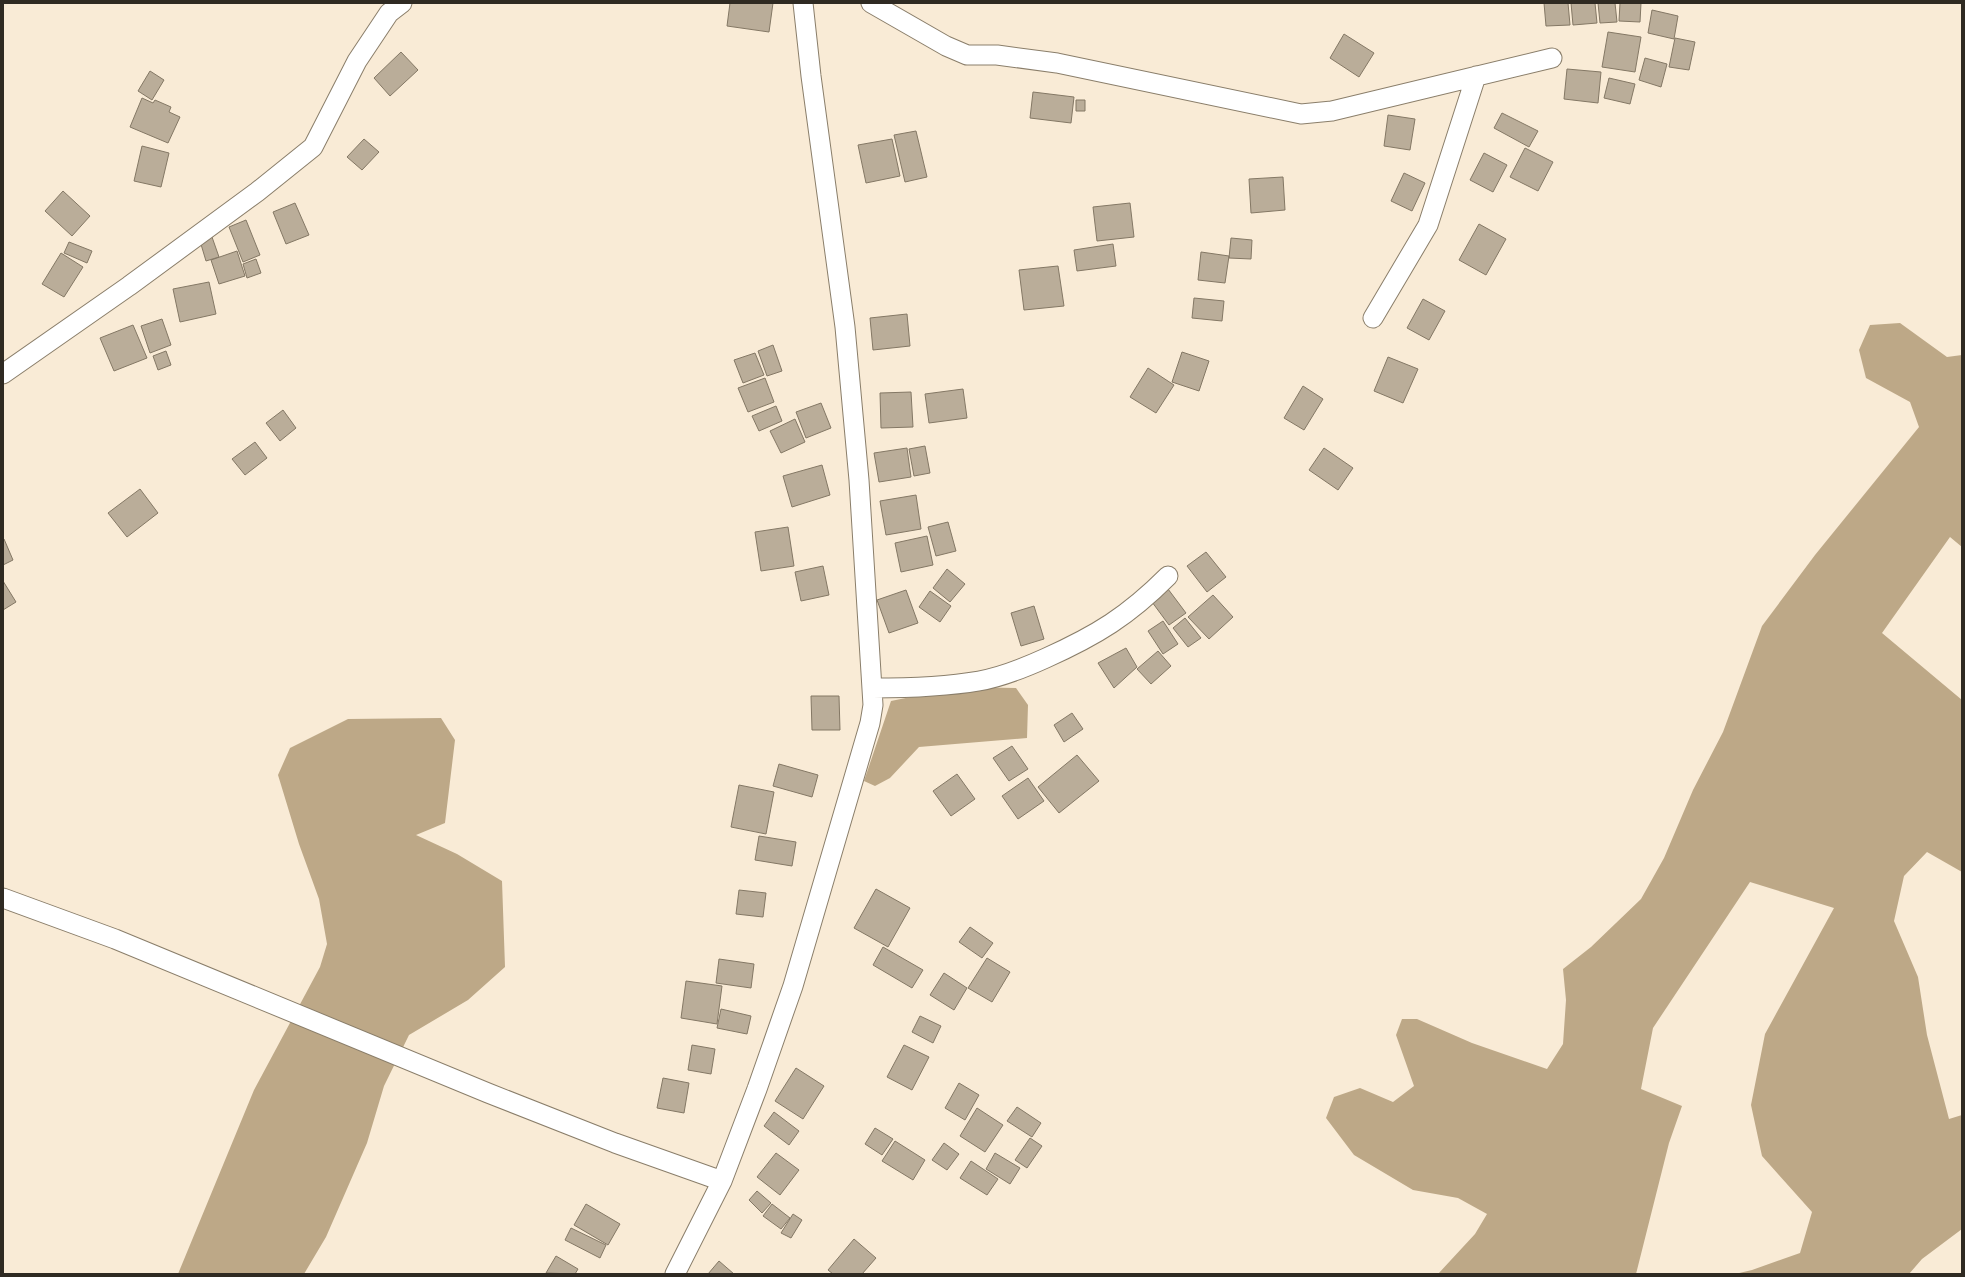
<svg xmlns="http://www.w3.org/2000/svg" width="1965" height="1277" font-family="'Source Sans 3',sans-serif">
	<rect width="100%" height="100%" fill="#f9ebd6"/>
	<path fill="#bda887" d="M 1900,323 L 1947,357 L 1962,355 L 1962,547 L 1950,537 L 1882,633 L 1962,700 L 1962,872 L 1927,852 L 1904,876 L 1894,921 L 1918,977 L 1927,1035 L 1949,1119 L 1962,1115 L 1962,1229 L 1922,1259 L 1909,1274 L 1735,1274 L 1752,1270 L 1800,1253 L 1812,1212 L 1762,1156 L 1751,1105 L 1765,1034 L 1834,908 L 1750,882 L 1653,1028 L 1641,1089 L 1682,1106 L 1669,1143 L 1636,1274 L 1438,1274 L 1475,1234 L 1487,1214 L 1458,1198 L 1413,1190 L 1354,1155 L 1326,1118 L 1334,1097 L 1360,1088 L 1393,1102 L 1414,1086 L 1396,1035 L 1402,1019 L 1417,1019 L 1472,1043 L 1547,1069 L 1563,1044 L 1566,1000 L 1563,969 L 1591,947 L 1641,899 L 1664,858 L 1693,790 L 1723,732 L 1762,626 L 1815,555 L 1919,427 L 1910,402 L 1866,378 L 1859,350 L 1870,325 Z
		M 960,687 L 1016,688 L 1028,705 L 1027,738 L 919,747 L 890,778 L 875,786 L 864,781 L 891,701 Z
		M 441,718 L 455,740 L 445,823 L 416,835 L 457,854 L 502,881 L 505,967 L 468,1000 L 409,1035 L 384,1086 L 367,1143 L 326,1237 L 304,1274 L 178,1274 L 254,1090 L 320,967 L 327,944 L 319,899 L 299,844 L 278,775 L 290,748 L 348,719 Z"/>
	<path fill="#baad99" stroke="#847865" d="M 730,3 L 773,3 L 769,32 L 727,26 Z
		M 1544,3 L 1568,3 L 1570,25 L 1546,26 Z
		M 1571,3 L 1595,3 L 1597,23 L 1573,25 Z
		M 1598,3 L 1615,3 L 1617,22 L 1600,23 Z
		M 1620,3 L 1641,3 L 1640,22 L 1619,21 Z
		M 1652,10 L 1678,16 L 1674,39 L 1648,33 Z
		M 1608,32 L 1641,37 L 1635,72 L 1602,67 Z
		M 1344,34 L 1374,53 L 1359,77 L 1330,58 Z
		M 1675,38 L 1695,42 L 1689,70 L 1669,67 Z
		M 401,52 L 418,70 L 390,96 L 374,78 Z
		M 1645,58 L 1667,64 L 1661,87 L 1639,80 Z
		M 1567,69 L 1601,72 L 1598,103 L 1564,99 Z
		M 150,71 L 164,80 L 152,100 L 138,91 Z
		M 1609,78 L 1635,84 L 1630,104 L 1604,98 Z
		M 1033,92 L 1074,97 L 1071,123 L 1030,118 Z
		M 142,98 L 153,103 L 155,100 L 171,107 L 169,112 L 180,117 L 168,143 L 130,127 Z
		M 1076,100 L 1085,100 L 1085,111 L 1076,111 Z
		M 1502,113 L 1538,131 L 1529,147 L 1494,128 Z
		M 1388,115 L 1415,119 L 1410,150 L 1384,146 Z
		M 916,131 L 927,177 L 905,182 L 894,135 Z
		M 364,139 L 379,152 L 362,170 L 347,157 Z
		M 892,139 L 900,176 L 866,183 L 858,145 Z
		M 142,146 L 169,153 L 161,187 L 134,181 Z
		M 1525,148 L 1553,162 L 1538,191 L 1510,177 Z
		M 1484,153 L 1507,165 L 1493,192 L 1470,180 Z
		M 1404,173 L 1425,183 L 1412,211 L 1391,201 Z
		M 1283,177 L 1285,210 L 1251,213 L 1249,179 Z
		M 63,191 L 90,216 L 72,236 L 45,211 Z
		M 295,203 L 309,235 L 286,244 L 273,212 Z
		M 1130,203 L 1134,237 L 1097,241 L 1093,207 Z
		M 246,220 L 260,255 L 243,262 L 229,227 Z
		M 1479,224 L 1506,239 L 1486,275 L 1459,260 Z
		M 212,237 L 219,257 L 206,261 L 200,241 Z
		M 1231,238 L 1252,240 L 1251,259 L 1229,258 Z
		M 69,242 L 92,251 L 87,263 L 64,253 Z
		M 1113,244 L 1116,266 L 1077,271 L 1074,250 Z
		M 237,251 L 245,276 L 219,284 L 211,260 Z
		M 1201,252 L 1229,256 L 1225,283 L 1198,280 Z
		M 61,253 L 83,267 L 64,297 L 42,284 Z
		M 256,259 L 261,273 L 247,278 L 243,264 Z
		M 1058,266 L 1064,306 L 1024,310 L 1019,270 Z
		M 209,282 L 216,314 L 180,322 L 173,289 Z
		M 1194,298 L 1224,301 L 1222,321 L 1192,318 Z
		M 1423,299 L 1445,311 L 1429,340 L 1407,328 Z
		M 907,314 L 910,346 L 873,350 L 870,318 Z
		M 162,319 L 171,345 L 150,353 L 141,326 Z
		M 133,325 L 147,358 L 114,371 L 100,338 Z
		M 773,345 L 782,371 L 767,376 L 758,351 Z
		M 166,351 L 171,365 L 158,370 L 153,356 Z
		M 1182,352 L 1209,361 L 1199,391 L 1172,382 Z
		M 755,353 L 764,375 L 743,383 L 734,360 Z
		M 1388,357 L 1418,369 L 1403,403 L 1374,391 Z
		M 1148,368 L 1174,385 L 1156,413 L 1130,397 Z
		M 765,378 L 774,402 L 748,412 L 738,388 Z
		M 1303,386 L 1323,399 L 1304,430 L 1284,418 Z
		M 963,389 L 967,418 L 929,423 L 925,394 Z
		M 911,392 L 913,427 L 881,428 L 880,393 Z
		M 821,403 L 831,428 L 806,438 L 796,412 Z
		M 776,406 L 782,421 L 759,431 L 752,416 Z
		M 283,410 L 296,428 L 280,441 L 266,423 Z
		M 795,419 L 805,442 L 781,453 L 770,431 Z
		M 255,442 L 267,458 L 245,475 L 232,459 Z
		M 925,446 L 930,473 L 914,476 L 909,449 Z
		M 907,448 L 911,477 L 879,482 L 874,453 Z
		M 1324,448 L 1353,468 L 1338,490 L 1309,470 Z
		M 822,465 L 830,495 L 792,507 L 783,476 Z
		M 140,489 L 158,513 L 127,537 L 108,513 Z
		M 916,495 L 921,529 L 886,535 L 880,501 Z
		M 948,522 L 956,551 L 936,556 L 928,527 Z
		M 788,527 L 794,566 L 761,571 L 755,532 Z
		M 927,536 L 933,565 L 901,572 L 895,543 Z
		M 4,539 L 13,560 L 3,565 L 3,540 Z
		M 1206,552 L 1226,577 L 1207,592 L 1187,566 Z
		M 823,566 L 829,595 L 801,601 L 795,572 Z
		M 947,569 L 965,584 L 950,602 L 933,588 Z
		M 3,581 L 16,602 L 3,610 Z
		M 1168,589 L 1186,613 L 1169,625 L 1152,602 Z
		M 906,590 L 918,623 L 889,633 L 877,600 Z
		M 930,591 L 951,606 L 940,622 L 919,607 Z
		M 1213,595 L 1233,617 L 1209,639 L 1188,617 Z
		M 1034,606 L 1044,639 L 1021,646 L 1011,613 Z
		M 1185,618 L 1201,638 L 1188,647 L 1173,628 Z
		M 1163,621 L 1178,644 L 1163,654 L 1148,631 Z
		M 1126,648 L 1137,667 L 1114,688 L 1098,663 Z
		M 1158,651 L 1171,666 L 1151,684 L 1137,669 Z
		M 811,696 L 839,696 L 840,730 L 812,730 Z
		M 1072,713 L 1083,729 L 1064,742 L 1054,725 Z
		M 1012,746 L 1028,769 L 1009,781 L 993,758 Z
		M 1077,755 L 1099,781 L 1059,813 L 1038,787 Z
		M 779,764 L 818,775 L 812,797 L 773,786 Z
		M 957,774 L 975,799 L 951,816 L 933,791 Z
		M 1028,778 L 1044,801 L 1018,819 L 1002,796 Z
		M 739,785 L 774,792 L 766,834 L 731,827 Z
		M 759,836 L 796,842 L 792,866 L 755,860 Z
		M 876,889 L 910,908 L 888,947 L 854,928 Z
		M 739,890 L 766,893 L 763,917 L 736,914 Z
		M 970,927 L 993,943 L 982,958 L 959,942 Z
		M 883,947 L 923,970 L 912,988 L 873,965 Z
		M 987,958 L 1010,972 L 992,1002 L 968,988 Z
		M 719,959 L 754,964 L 751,988 L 716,983 Z
		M 944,973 L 967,988 L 954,1010 L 930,995 Z
		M 686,981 L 722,986 L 717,1024 L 681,1018 Z
		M 721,1009 L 751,1016 L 747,1034 L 717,1028 Z
		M 920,1016 L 941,1026 L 933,1043 L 912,1032 Z
		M 692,1045 L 715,1049 L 711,1074 L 688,1070 Z
		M 904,1045 L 929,1057 L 912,1090 L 887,1077 Z
		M 796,1068 L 824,1086 L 803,1119 L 775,1101 Z
		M 663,1078 L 689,1083 L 684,1113 L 657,1108 Z
		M 959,1083 L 979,1095 L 965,1120 L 945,1108 Z
		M 1017,1107 L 1041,1123 L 1032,1137 L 1007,1121 Z
		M 977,1108 L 1003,1125 L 985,1152 L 960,1136 Z
		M 774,1112 L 799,1131 L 789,1145 L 764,1126 Z
		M 875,1128 L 893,1139 L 882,1155 L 865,1144 Z
		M 1030,1138 L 1042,1146 L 1027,1168 L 1015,1160 Z
		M 895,1141 L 925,1160 L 913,1180 L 882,1161 Z
		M 944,1143 L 959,1154 L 947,1170 L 932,1160 Z
		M 776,1153 L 799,1170 L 780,1195 L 757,1177 Z
		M 995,1153 L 1020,1168 L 1010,1184 L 986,1169 Z
		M 971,1161 L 998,1179 L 987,1195 L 960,1178 Z
		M 757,1191 L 771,1203 L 762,1213 L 749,1200 Z
		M 586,1204 L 620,1224 L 608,1245 L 574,1225 Z
		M 772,1204 L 790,1218 L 781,1229 L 763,1216 Z
		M 793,1214 L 802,1220 L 791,1238 L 781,1233 Z
		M 571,1228 L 606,1245 L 600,1258 L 565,1240 Z
		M 854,1239 L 876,1258 L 862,1274 L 833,1274 L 828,1270 Z
		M 556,1256 L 578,1269 L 575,1274 L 546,1273 Z
		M 719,1261 L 734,1274 L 708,1274 Z"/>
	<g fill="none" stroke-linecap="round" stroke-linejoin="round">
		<defs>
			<path id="street" d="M 871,3 L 946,46 L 967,55 L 997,55 L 1057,63 L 1301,114 L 1332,111 L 1552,58
				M 1373,318 L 1428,225 L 1476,76
				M 3,374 L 129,286 L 257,192 L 313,147 L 357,61 L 389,13 L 402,3
				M 873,688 C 909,688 944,687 979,681 C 1002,677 1024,668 1046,658 C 1097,635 1128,616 1168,576
				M 3,898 L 115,939 L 488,1093 L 615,1143 L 722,1181
				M 675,1274 L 722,1181 L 757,1089 L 793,986 L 870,723 L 873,705 L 859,480 L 845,327 L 811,76 L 803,3"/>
		</defs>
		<use href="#street" stroke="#8a7e6a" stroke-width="21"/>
		<use href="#street" stroke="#fff" stroke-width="19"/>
	</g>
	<rect width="1965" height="1277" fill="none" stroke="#2f2a22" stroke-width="8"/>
</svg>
